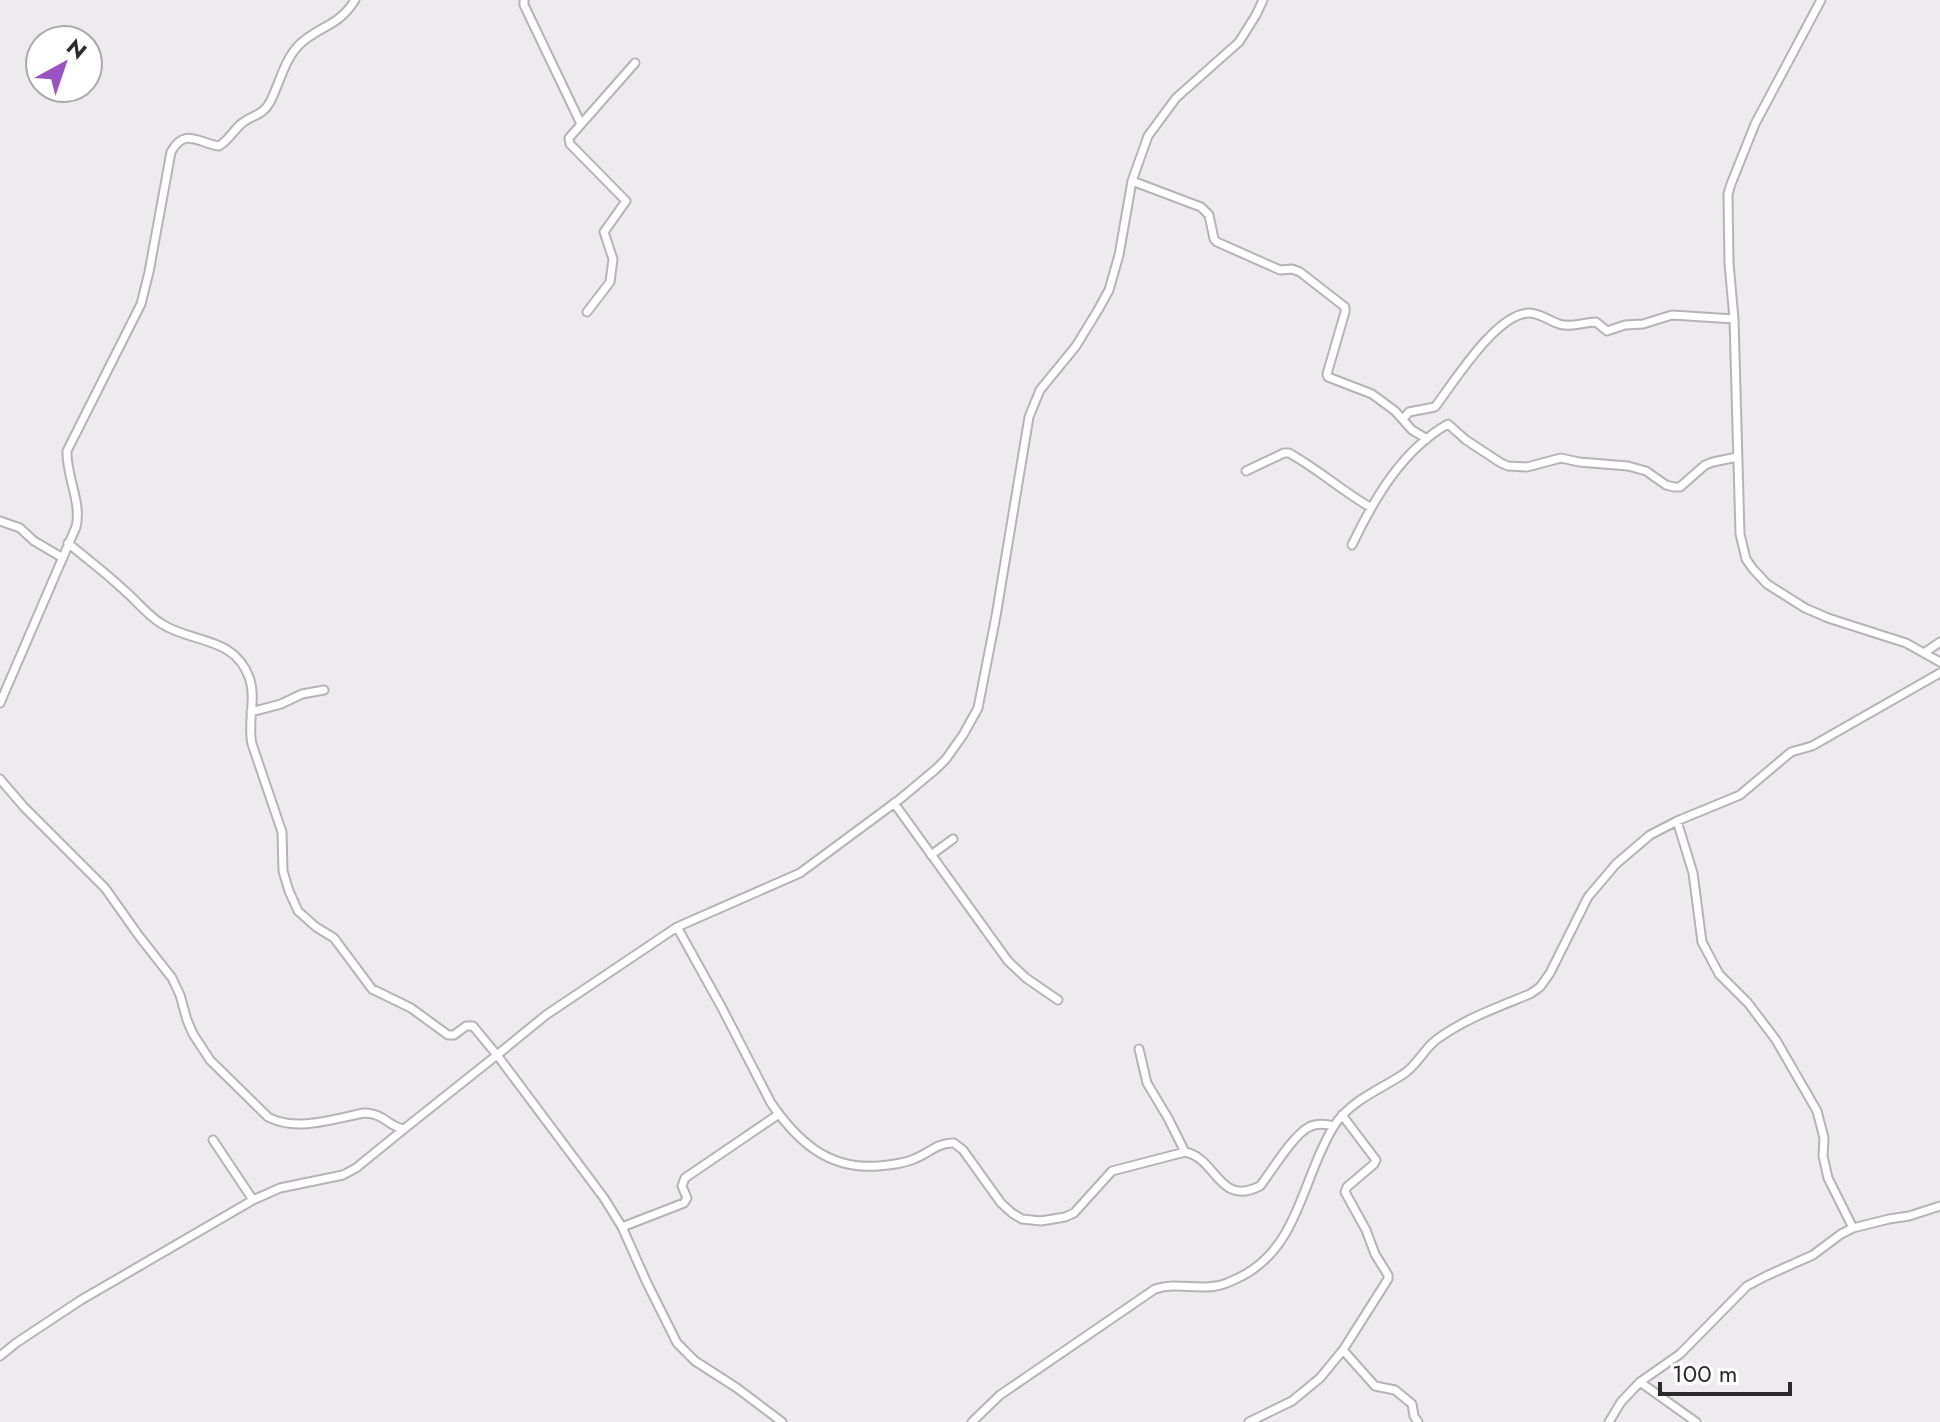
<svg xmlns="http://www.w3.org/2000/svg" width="1940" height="1422" font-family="Jost,sans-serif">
	<rect width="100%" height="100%" fill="#edebed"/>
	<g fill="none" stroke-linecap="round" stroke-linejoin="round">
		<defs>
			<path id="minor" d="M 524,0 L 524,5 L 581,124
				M 1821,0 L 1755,124 L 1731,184 L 1728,194 L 1729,263 L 1734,319 L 1740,534 L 1746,559 L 1753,569 L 1767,584 L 1805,608 L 1828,618 L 1906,643 L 1940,662
				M 1132,181 L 1201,207 L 1209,215 L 1214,239 L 1217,242 L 1280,270 L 1292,269 L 1300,272 L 1345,307 L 1345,312 L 1327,374 L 1328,377 L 1372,394 L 1395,411 L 1412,430 L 1427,439
				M 587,312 L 610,282 L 613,259 L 604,232 L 626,201 L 570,144 L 569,138 L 635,63
				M 1403,419 L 1409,412 L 1435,407 C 1454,382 1497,312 1530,313 C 1542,314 1549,321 1559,324 C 1570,328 1585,322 1596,322 L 1607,331 L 1625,325 L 1643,324 L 1672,315 L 1734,319
				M 1246,471 L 1284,453 L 1289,453 C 1318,469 1342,491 1370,507
				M 0,521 L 20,528 L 34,541 L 63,558
				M 68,543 C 87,559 107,574 125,591 C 137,601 148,616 162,624 C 191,643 234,636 249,677 C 257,698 247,722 252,744 L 282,832 L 283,871 L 289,891 L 298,911 L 316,927 L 334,938 L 372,989 L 411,1008 L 448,1035 L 454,1035 L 466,1026 L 473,1026 L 497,1055 L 546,1015 L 677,927 L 800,873 L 900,799 L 936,769 L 946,759 L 963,735 L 978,708 L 996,616 L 1029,417 L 1040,390 L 1076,346 L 1098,310 L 1109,290 L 1119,255 L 1132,181 L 1148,136 L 1176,98 L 1239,42 L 1256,15 L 1263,0
				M 1352,545 C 1374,499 1402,450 1448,424 L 1466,440 L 1501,463 L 1508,466 L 1527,467 L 1561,458 L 1579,462 L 1628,466 L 1646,471 L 1666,485 L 1674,487 L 1680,487 L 1705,465 L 1713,462 L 1737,457
				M 1924,653 L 1940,642
				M 0,703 L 76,527 C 82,502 66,476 67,451 L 141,304 L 149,272 L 171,152 C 185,127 198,143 219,146 C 229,140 233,131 241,124 C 251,115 263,116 270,102 C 279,85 284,61 298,46 C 317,26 338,28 355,0
				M 251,712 L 281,704 L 302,694 L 324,690
				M 0,779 L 24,807 L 105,888 L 139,936 L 172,978 L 180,995 L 187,1020 L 193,1034 L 210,1060 L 268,1117 C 296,1132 334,1119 364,1113 C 387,1114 386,1126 404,1129 L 497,1055 L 604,1198 L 622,1227 L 647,1283 L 677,1343 L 695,1361 L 737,1388 L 782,1422
				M 894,803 L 1008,961 L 1026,978 L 1058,1000
				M 1677,821 L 1693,873 L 1702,942 L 1719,974 L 1748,1003 L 1776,1040 L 1817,1111 L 1824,1138 L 1823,1156 L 1828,1178 L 1853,1228
				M 931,855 L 953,839
				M 677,927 L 722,1008 L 771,1103 C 798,1142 829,1170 878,1166 C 890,1165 903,1164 914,1159 C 928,1154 938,1142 954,1143 L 963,1150 L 1001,1203 L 1012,1213 L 1022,1219 L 1041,1221 L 1065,1217 L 1074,1213 L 1112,1171 L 1185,1152 C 1217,1158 1218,1207 1260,1186 C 1272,1171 1292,1136 1309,1127 C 1317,1123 1326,1124 1334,1126
				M 1139,1049 L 1147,1083 L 1168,1118 L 1185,1152
				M 213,1140 L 253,1200
				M 622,1227 L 684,1203 L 687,1198 L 682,1186 L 685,1178 L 779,1114
				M 1343,1350 L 1375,1386 L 1395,1390 L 1412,1404 L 1414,1416 L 1418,1422
				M 0,1356 L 16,1343 L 81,1300 L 253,1200 L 280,1188 L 343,1175 L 356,1168 L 404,1129
				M 1640,1382 L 1696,1422
				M 972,1422 L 1000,1395 L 1155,1289 C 1176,1282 1196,1290 1216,1286 C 1225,1285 1236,1279 1244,1275 C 1300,1244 1303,1175 1334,1126 C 1350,1101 1379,1090 1402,1075 C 1417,1066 1423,1050 1436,1040 C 1464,1019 1498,1007 1530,994 L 1540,987 L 1550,973 L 1588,897 L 1616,864 L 1650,835 L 1677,821 L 1740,795 L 1791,752 L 1812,746 L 1940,673
				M 1249,1422 L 1292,1401 L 1320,1378 L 1343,1350 L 1388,1279 L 1388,1275 L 1375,1254 L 1366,1230 L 1345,1192 L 1347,1187 L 1374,1164 L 1376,1160 L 1342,1115
				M 1609,1422 L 1621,1402 L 1640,1382 L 1680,1354 L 1747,1286 L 1766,1276 L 1813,1255 L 1841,1234 L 1853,1228 L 1889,1219 L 1909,1216 L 1940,1206"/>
		</defs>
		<use href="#minor" stroke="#b5b3b5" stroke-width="11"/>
		<use href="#minor" stroke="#fff" stroke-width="7"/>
	</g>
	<g transform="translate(64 64) rotate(40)"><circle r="38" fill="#ffffff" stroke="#abaaab" stroke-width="2"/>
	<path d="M0-6L14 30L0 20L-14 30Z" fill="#9b52c5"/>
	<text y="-12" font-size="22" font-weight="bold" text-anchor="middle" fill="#2c2b2c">N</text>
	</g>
	<path d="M1660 1382v12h130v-12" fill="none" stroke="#2c2b2c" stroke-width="4"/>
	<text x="1672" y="1382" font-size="24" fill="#2c2b2c" stroke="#ffffff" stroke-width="6" paint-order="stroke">100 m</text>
</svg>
